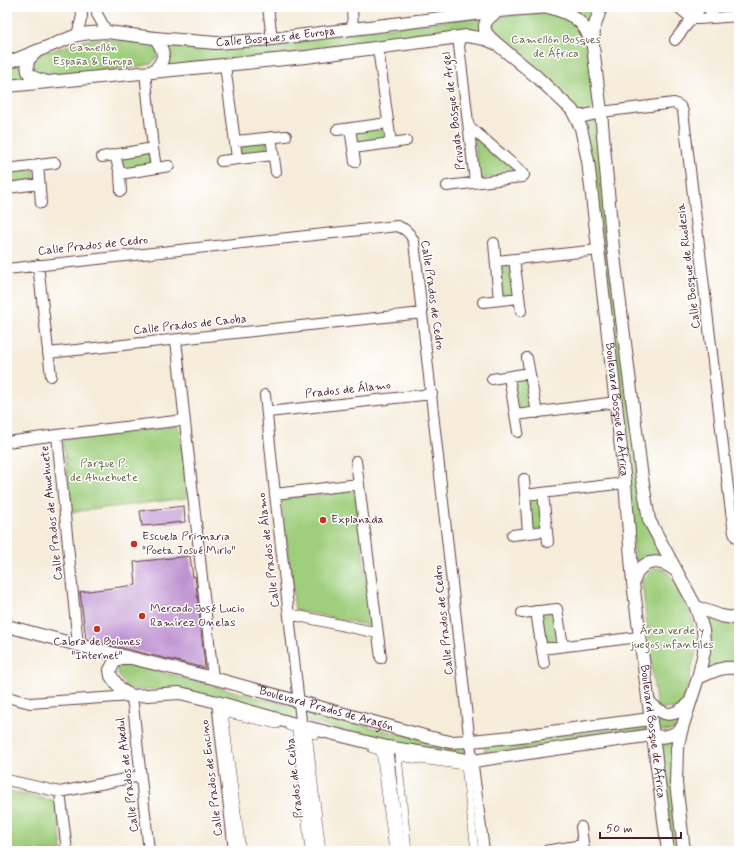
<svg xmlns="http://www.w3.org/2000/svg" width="746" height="858" font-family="Mynerve,sans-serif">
	<rect width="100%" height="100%" fill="#fff"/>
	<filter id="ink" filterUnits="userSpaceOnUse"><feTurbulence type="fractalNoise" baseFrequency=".025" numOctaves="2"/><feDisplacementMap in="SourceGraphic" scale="8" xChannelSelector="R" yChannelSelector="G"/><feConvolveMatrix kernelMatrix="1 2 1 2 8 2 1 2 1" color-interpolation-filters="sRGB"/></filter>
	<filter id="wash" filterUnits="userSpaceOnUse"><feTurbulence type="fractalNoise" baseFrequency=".012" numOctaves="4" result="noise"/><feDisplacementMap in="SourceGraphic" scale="16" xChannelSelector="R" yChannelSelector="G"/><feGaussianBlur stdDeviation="0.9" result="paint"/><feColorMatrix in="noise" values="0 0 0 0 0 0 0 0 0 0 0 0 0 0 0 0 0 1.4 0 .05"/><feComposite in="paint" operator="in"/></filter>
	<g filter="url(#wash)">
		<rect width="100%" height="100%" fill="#f5ecd9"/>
		<path fill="#9fce7c" stroke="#747654" d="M 562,7 L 594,7 L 588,24 Z
			M 527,13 L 555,13 L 576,23 L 587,37 L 595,106 L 589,112 L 580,114 L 491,35 L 491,23 L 494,17 Z
			M 486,16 L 485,36 L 394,43 L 162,66 L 166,62 L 169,52 L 166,44 L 184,47 L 221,48 Z
			M 90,39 L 109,39 L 151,43 L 158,49 L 157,57 L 151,64 L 132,68 L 36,76 L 32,68 L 32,62 L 37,55 Z
			M 21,62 L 27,82 L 7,83 L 7,68 Z
			M 597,115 L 644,517 L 664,559 L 636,566 L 583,121 Z
			M 381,127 L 385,141 L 357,146 L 354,131 Z
			M 475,137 L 519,174 L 477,179 Z
			M 267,140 L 266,151 L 241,155 L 239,143 Z
			M 149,153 L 152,167 L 132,170 L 123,168 L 121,157 Z
			M 34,170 L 35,178 L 27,182 L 7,181 L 7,171 Z
			M 512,264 L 515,293 L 502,296 L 500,266 Z
			M 527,377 L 533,410 L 519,412 L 514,379 Z
			M 177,426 L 181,430 L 187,498 L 72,512 L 63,441 L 68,438 Z
			M 356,491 L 371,626 L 295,610 L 281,498 Z
			M 540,497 L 543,529 L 532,531 L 528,498 Z
			M 654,568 L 665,569 L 673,580 L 690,611 L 695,631 L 696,652 L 681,709 L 657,708 L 649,650 L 642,580 Z
			M 554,610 L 559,642 L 546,644 L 541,611 Z
			M 705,617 L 721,622 L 739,624 L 737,651 L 739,655 L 739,664 L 706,668 Z
			M 124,663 L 127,663 L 385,731 L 463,745 L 465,748 L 466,752 L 464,754 L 394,744 L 181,689 L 131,690 C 125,686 117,676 117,668 Z
			M 656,715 L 682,716 L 674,730 L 660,731 L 656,725 Z
			M 644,725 L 646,728 L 645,731 L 485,755 L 484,745 Z
			M 676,737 L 679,851 L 669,851 L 658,738 Z
			M 7,791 L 57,801 L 62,851 L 7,851 Z"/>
		<g id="blocks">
			<path fill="#bd91d0" d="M 184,506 L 185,522 L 142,526 L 140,511 Z
				M 190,556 L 193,577 L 195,576 L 205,668 L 86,639 L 80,592 L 136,585 L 134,562 Z"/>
		</g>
	</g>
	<g filter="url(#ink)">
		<use href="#blocks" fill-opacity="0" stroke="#643e45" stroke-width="1"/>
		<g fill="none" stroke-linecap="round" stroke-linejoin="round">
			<defs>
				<path id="pedestrian" d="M 709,7 L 707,8 L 711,16 L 717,16
					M 289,727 L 296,729 L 309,851
					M 316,735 L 308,733 L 322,851
					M 372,749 L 380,751 L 393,851
					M 242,851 L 224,713 L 277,725
					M 408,851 L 398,757 L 465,766 L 475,851"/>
				<path id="minor" d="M 97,7 L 97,14 L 107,32
					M 268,7 L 272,39
					M 352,7 L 353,30
					M 678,7 L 691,18 L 698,19 L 739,16
					M 77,35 L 82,16 L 81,7
					M 458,37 L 475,182
					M 675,40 L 701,7
					M 378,48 L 391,143
					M 225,65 L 237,158
					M 145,72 L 153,148 L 156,168
					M 601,112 L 674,103 L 680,106 L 683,111 L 730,504 L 734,533 L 736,537 L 739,537
					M 350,128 L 355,162
					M 337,130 L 388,123
					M 271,137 L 276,172
					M 235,141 L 286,136
					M 353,148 L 406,141
					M 115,155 L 120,174 L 121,191
					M 102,157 L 153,148
					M 221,161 L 273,155
					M 38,164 L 41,203
					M 7,169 L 55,163
					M 120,174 L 169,166
					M 447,186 L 522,177 L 524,175 L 523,173 L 470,127
					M 7,188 L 39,184
					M 494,243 L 499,300
					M 514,259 L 521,311
					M 497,261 L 598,250
					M 38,265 L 51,376
					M 7,269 L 397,226 C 406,229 410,233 414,242 L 469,735 L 484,851
					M 483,302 L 519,298
					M 176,340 L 213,678
					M 48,353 L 422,313
					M 527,358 L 537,413
					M 509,377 L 518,432
					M 492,379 L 529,373
					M 265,395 L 275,494 L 316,851
					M 268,412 L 432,394
					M 516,415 L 616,402
					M 57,435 L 78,645
					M 7,442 L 57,435 L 184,420
					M 356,461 L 381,658
					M 524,479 L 528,533
					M 543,493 L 548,542
					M 275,494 L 359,484
					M 525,495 L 625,483
					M 512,535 L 546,531
					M 536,611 L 544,664
					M 522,613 L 557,609 L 563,646
					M 289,614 L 378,633
					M 542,649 L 639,637
					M 7,697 L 30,703 L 131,696 L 133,705 L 149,851
					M 217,702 L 234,851
					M 387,747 L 400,851
					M 7,780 L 60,792 L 140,776
					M 60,792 L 67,851
					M 581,827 L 584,851
					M 545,851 L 583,845"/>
				<g id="tertiary">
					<path d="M 548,7 C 570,13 584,19 591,42"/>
					<path d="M 601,7 L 594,28 L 593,47 L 601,112 L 613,248 L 642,478 L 649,520 L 696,607 L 703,630 L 704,641 L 704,652 L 698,678 L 682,728 L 677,748 L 676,783 L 684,851"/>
					<path d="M 495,42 C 480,30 482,21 497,12"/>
					<path d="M 37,51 L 28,60 C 25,75 31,78 45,81"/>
					<path id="s1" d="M 7,63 L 77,35 L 90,33 L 107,32 L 155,38 L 216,43 L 272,39 L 498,11 L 548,7"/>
					<path d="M 152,72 C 166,61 166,52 155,38"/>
					<path id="s2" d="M 7,86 L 306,57 L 467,36 L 485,39 L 497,44 L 537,77 L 572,110 L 581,128 L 588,161 L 625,483 L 633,583 L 668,851"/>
					<path d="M 576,116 L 584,116 L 601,112"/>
					<path d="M 633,583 C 634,579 636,575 638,571 C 648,558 664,561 675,570"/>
					<path d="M 696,607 L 721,616 L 739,619"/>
					<path id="s3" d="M 7,626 L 78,645 L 213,678 L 428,737 L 450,742 L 471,741 L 512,737 L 650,719"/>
					<path d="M 128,658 L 120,658 L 115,661 L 110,670 L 111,676 L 120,689 L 131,696 L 180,693 L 217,702 L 302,726 L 387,747 L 473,761 L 652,735 C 663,739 673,736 682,728"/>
					<path d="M 698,678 C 712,672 724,665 739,669"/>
					<path d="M 649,702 C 664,717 672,718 689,704"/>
				</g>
			</defs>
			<use href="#pedestrian" stroke="#643e45" stroke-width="8"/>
			<use href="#minor" stroke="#643e45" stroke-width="12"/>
			<use href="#tertiary" stroke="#643e45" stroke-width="14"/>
			<use href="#pedestrian" stroke="#fff" stroke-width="7"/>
			<use href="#minor" stroke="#fff" stroke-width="10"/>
			<use href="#tertiary" stroke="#fff" stroke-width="12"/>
		</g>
	</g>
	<g fill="#c8321e" stroke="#fff" stroke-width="1.5">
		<circle cx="323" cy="520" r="4"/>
		<circle cx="134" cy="544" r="4"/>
		<circle cx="142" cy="616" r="4"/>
		<circle cx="97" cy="629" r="4"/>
	</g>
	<g text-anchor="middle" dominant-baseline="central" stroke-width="3" stroke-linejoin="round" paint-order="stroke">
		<g font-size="12" fill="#4a1f2b" stroke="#fff">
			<text stroke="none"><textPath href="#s1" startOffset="275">Calle Bosques de Europa</textPath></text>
			<text transform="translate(454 111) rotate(-97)">Privada Bosque de Argel</text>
			<text transform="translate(93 246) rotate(-6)">Calle Prados de Cedro</text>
			<text transform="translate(689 266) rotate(-97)">Calle Bosque de Rhodesia</text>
			<text transform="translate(432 295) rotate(82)">Calle Prados de Cedro</text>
			<text transform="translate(190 325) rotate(-6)">Calle Prados de Caoba</text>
			<text transform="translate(348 390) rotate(-6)">Prados de Álamo</text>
			<text stroke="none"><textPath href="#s2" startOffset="898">Boulevard Bosque de África</textPath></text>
			<text transform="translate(52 513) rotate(-96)">Calle Prados de Ahuehuete</text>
			<text transform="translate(269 550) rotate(-97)">Calle Prados de Álamo</text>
			<text transform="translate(444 620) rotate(-96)">Calle Prados de Cedro</text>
			<text stroke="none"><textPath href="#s3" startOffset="330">Boulevard Prados de Aragón</textPath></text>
			<text stroke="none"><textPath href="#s2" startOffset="1222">Boulevard Bosque de África</textPath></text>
			<text transform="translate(128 775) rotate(-97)">Calle Prados de Abedul</text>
			<text transform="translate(212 778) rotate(-97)">Calle Prados de Encino</text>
			<text transform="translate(295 778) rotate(-96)">Prados de Ceiba</text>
		</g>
		<g font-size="12" fill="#685c47" stroke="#fff">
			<text x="556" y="40">Camellón Bosques<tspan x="556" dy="14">de África</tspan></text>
			<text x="93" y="48">Camellón<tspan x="93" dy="14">España &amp; Europa</tspan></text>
			<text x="104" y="464">Parque P.<tspan x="104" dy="14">de Ahuehuete</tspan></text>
			<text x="672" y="631">Área verde y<tspan x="672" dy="14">juegos infantiles</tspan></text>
		</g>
		<g font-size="12" fill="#4a1f2b" stroke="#fff" text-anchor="start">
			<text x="331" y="520">Explanada</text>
			<text x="142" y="537">Escuela Primaria<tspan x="142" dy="14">"Poeta Josué Mirlo"</tspan></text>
			<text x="150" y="609">Mercado José Lucio<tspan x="150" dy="14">Ramírez Onelas</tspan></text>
			<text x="97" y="642" text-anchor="middle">Cabra de Bolones<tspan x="97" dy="14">"Internet"</tspan></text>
		</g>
	</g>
	<rect width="746" height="858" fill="none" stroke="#fff" stroke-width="24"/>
	<path d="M600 832v6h81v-6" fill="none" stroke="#4a1f2b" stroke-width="2"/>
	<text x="606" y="832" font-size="12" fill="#4a1f2b" stroke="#ffffff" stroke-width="3" paint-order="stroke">50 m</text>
</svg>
